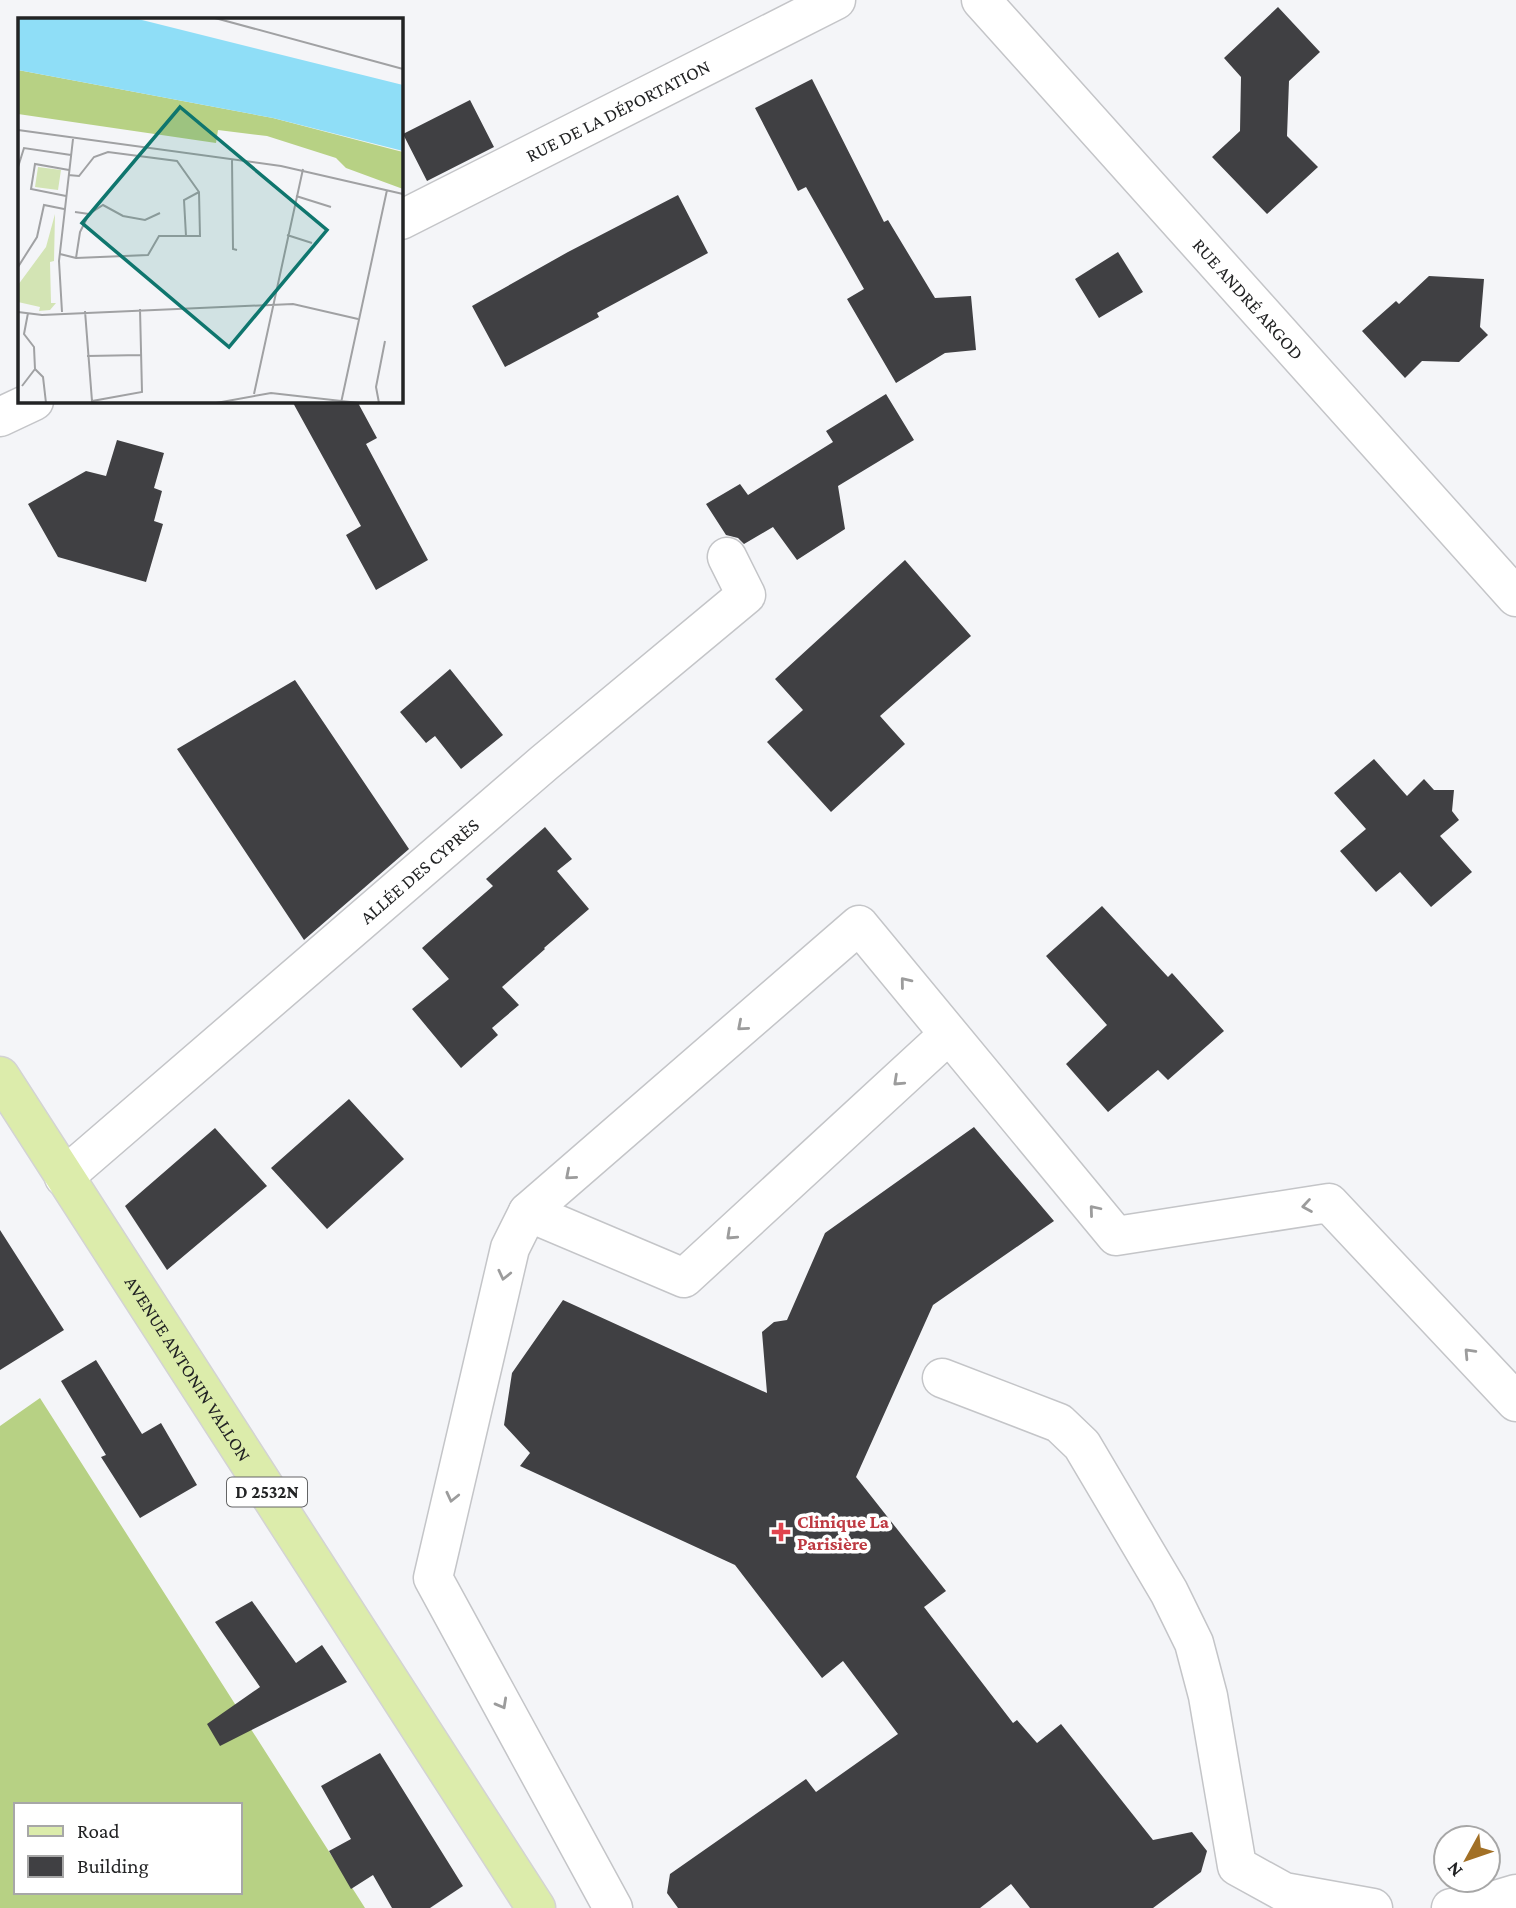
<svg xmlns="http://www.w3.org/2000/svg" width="1516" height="1908" font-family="'Crimson Pro',serif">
	<rect width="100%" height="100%" fill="#f4f5f8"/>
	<path fill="#b7d184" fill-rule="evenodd" d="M 40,1398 L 365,1908 L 0,1908 L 0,1426 ZM 16,1805 L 240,1805 L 240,1892 L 16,1892 Z"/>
	<path fill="#404043" d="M 1278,7 L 1320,52 L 1289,81 L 1287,136 L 1318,167 L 1267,214 L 1212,157 L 1240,131 L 1241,77 L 1224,58 Z
		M 812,79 L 884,222 L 888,220 L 935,298 L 971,296 L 976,350 L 945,353 L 896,383 L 847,299 L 864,289 L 806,187 L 798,191 L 755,108 Z
		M 470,100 L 494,147 L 427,181 L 403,134 Z
		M 678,195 L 708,253 L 597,313 L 599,317 L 505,367 L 472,306 L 568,252 Z
		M 1118,252 L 1143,292 L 1099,318 L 1075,279 Z
		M 1429,276 L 1484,279 L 1480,327 L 1488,335 L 1459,362 L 1422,361 L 1405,378 L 1362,331 L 1396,301 L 1399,304 Z
		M 886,394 L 914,440 L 838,486 L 845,529 L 797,560 L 773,527 L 744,544 L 738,538 L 726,535 L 706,504 L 740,484 L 748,495 L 833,442 L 826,431 Z
		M 292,401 L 357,401 L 377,438 L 366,444 L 428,560 L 376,590 L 346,535 L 361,526 Z
		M 117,440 L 164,453 L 154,488 L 162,491 L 154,521 L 163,524 L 146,582 L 58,557 L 28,504 L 86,471 L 106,476 Z
		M 905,560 L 971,636 L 880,716 L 905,744 L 831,812 L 767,742 L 803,710 L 775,679 Z
		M 450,669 L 503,735 L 461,769 L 435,736 L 426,743 L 400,712 Z
		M 295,680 L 409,849 L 304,940 L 177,749 Z
		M 1374,759 L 1407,796 L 1424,779 L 1434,790 L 1454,790 L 1452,811 L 1459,820 L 1440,836 L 1472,872 L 1431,907 L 1400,872 L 1376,892 L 1340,851 L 1366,829 L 1334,793 Z
		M 545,827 L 572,859 L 557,871 L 589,909 L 544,948 L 545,949 L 502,987 L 519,1005 L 492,1028 L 498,1035 L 461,1068 L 412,1009 L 449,979 L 422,948 L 493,886 L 486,879 Z
		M 1102,906 L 1168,977 L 1172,973 L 1224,1031 L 1168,1080 L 1158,1070 L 1108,1112 L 1066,1064 L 1107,1025 L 1046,956 Z
		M 349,1099 L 404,1159 L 327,1229 L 271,1168 Z
		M 974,1127 L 1054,1221 L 933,1305 L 856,1477 L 946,1591 L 924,1607 L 1013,1723 L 1017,1720 L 1037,1743 L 1061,1724 L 1153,1840 L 1192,1832 L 1207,1851 L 1201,1872 L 1153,1908 L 1030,1908 L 1011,1884 L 980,1908 L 678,1908 L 667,1893 L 670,1874 L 806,1779 L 816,1792 L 898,1734 L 843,1661 L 822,1678 L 735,1565 L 520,1466 L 530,1453 L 504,1425 L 512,1373 L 563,1300 L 767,1393 L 762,1332 L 774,1322 L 787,1320 L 825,1233 Z
		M 215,1128 L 267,1186 L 167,1270 L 125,1206 Z
		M 0,1230 L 64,1330 L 0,1370 Z
		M 96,1360 L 142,1434 L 161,1423 L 197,1485 L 140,1518 L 101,1457 L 106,1455 L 61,1381 Z
		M 252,1601 L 296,1663 L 322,1645 L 347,1682 L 220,1746 L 207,1724 L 260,1687 L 215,1622 Z
		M 380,1753 L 463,1886 L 430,1908 L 392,1908 L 373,1875 L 351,1889 L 329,1851 L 351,1839 L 321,1786 Z"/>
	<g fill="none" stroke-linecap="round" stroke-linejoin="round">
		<defs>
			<g id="minor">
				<path id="s1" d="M 981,0 L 1516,597"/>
				<path id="s2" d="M 401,220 L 836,0"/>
				<path d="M 0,417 L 34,401"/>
				<path id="s3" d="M 64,1177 L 544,763 L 746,595 L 727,557"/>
				<path d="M 528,1212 L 684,1278 L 948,1035"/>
				<path d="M 942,1378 L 1059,1423 L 1082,1445 L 1169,1592 L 1194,1643 L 1208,1696 L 1237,1866 L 1284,1892 L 1373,1908"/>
				<path d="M 613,1908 L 433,1578 L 510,1248 L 528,1212 L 859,925 L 1116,1236 L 1329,1203 L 1516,1402"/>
				<path d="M 1451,1908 L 1486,1903 L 1516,1894"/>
			</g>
			<g id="major">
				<path id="s4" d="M 0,1076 L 536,1908"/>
			</g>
		</defs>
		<use href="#minor" stroke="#c4c5c8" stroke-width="41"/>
		<use href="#major" stroke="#d3d3d3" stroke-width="41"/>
		<use href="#minor" stroke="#fff" stroke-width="38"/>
		<use href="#major" stroke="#dcecab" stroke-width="38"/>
	</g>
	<defs><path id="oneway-chevron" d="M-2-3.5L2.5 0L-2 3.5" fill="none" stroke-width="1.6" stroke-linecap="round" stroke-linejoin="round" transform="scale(1.75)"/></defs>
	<g stroke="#9c9c9c">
		<use href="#oneway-chevron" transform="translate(905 982) rotate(-129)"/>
		<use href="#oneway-chevron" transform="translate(742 1026) rotate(139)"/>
		<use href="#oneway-chevron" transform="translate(898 1081) rotate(137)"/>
		<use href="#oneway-chevron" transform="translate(570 1175) rotate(139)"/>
		<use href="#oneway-chevron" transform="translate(1307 1206) rotate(171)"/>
		<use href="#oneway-chevron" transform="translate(1094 1210) rotate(-130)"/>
		<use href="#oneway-chevron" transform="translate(731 1235) rotate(137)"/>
		<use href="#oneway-chevron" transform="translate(504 1275) rotate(103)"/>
		<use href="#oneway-chevron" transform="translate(1469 1353) rotate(-133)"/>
		<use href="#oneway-chevron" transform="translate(452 1497) rotate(103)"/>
		<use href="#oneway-chevron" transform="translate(502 1704) rotate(61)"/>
	</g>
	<path fill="#e0444e" stroke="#fff" stroke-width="2.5" d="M777.5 1521.5h7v7h7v7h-7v7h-7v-7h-7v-7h7z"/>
	<g text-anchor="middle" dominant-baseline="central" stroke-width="7" stroke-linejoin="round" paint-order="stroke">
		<rect fill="#fff" stroke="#646566" stroke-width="2" x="227" y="1477.5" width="80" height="29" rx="5"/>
		<g font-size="18" font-weight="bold" fill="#222324">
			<text x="267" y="1492">D 2532N</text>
		</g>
		<g font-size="19" fill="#222324" stroke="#fff">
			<text stroke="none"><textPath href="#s2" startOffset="243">RUE DE LA DÉPORTATION</textPath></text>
			<text stroke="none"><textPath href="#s1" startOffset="401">RUE ANDRÉ ARGOD</textPath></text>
			<text stroke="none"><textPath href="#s3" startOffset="469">ALLÉE DES CYPRÈS</textPath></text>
			<text stroke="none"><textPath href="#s4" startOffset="348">AVENUE ANTONIN VALLON</textPath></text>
		</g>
		<g font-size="19" font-weight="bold" fill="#be3a42" stroke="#fff" text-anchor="start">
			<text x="797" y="1521">Clinique La<tspan x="797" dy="22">Parisière</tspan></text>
		</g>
	</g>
	<g transform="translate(18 18)">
		<rect width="385" height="385" fill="#f4f5f8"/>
		<path d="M 20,149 L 43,152 L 40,172 L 17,169 ZM 37,196 L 36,243 L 32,244 L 33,285 L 38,285 L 32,292 L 21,293 L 22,289 L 0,284 L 0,267 L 28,229 Z" fill="#d3e4b4"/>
		<path d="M 0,52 L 255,100 L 377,132 L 385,134 L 385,171 L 328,150 L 318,140 L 249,118 L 200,112 L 198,125 L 0,96 Z" fill="#b7d184"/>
		<path d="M 0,0 L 116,0 L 385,67 L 385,133 L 255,100 L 0,52 Z" fill="#8fdef7"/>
		<path fill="none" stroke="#a0a1a3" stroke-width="2" d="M 197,0 L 385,51M 0,112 L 263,148 L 385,176M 214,141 L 215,231 L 219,232M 0,149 L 6,130 L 53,137M 48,178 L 13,171 L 17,146 L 51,152M 278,178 L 313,189M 57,194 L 71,196 L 85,187 L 105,198 L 127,202 L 142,195M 269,217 L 294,225M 168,218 L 166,182 L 181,174M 42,236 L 58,240 L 130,237 L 141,218 L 182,218 L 181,174 L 159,143 L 90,134 L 76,139 L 61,158 L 50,157M 58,240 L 62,214 L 71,196M 0,249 L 19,219 L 26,187 L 46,191M 67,293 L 74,383 L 124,374 L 122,291M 0,294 L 24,297 L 275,286 L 340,301M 44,294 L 41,243 L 55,121M 10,295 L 6,316 L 16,329 L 17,351 L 25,359 L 28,385M 69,338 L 124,337M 4,368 L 17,351M 236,376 L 285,151M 198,385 L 253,375 L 341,385M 323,385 L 369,172M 361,385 L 358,369 L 367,323"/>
		<path fill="#0f766e" fill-opacity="0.15" stroke="#0f766e" stroke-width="3.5" d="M 162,89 L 309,212 L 211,329 L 64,205 Z"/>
		<rect width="385" height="385" fill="none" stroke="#222324" stroke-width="3.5"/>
	</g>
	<rect x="14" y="1803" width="228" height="91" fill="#ffffff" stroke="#a7a7a7" stroke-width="2"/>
	<rect x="28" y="1826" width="35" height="10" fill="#dcecab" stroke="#a7a7a7" stroke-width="2"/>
	<text x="77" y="1838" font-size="21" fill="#222324">Road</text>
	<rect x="28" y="1856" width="35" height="21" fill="#404043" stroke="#a7a7a7" stroke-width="2"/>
	<text x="77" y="1873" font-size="21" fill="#222324">Building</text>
	<g transform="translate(1467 1859) rotate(230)"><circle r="33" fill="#ffffff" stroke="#a7a7a7" stroke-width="2"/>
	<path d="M0-5L12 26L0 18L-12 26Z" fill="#a27026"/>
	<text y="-10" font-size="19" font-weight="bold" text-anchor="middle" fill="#222324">N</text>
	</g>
</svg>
